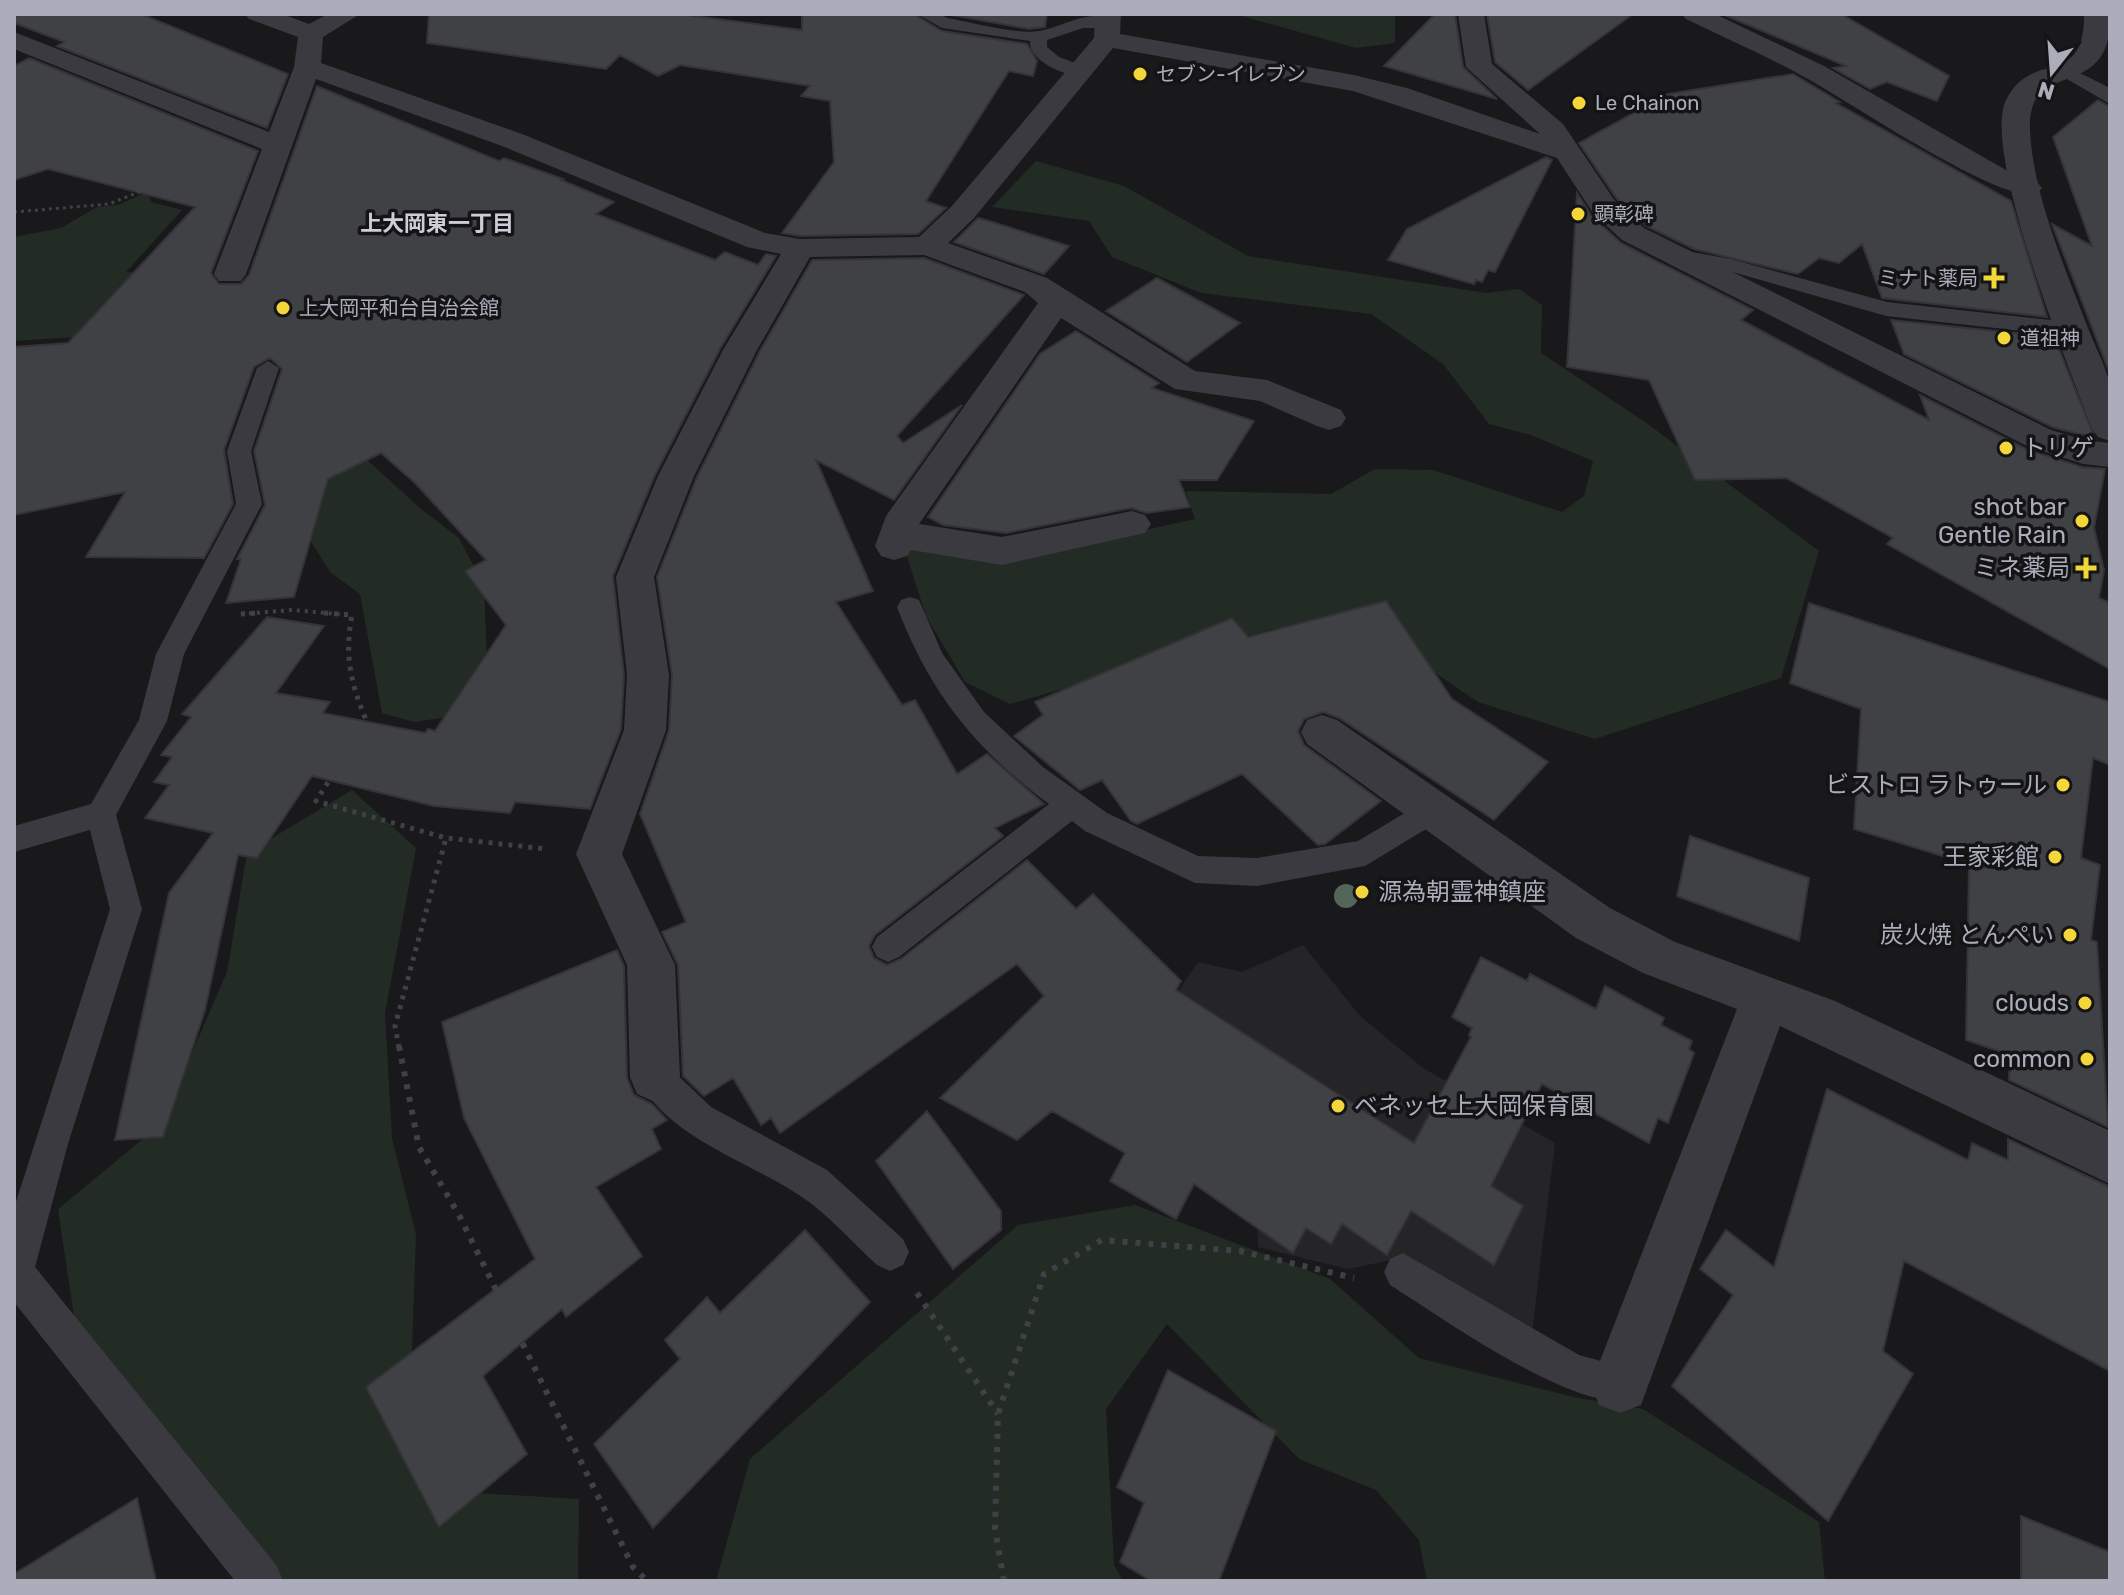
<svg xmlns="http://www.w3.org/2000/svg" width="2124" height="1595" font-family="Rubik,'Noto Sans JP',sans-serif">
	<rect width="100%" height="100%" fill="#19191b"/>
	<path fill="#252528" d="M 1303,945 L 1360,1016 L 1423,1068 L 1555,1143 L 1532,1332 L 1406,1257 L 1348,1269 L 1258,1247 L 1256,1152 L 1127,1066 L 1198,962 L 1242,972 Z"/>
	<path fill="#232b25" d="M 1235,14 L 1395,14 L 1395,43 L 1356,48 Z
		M 1036,161 L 1124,186 L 1248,256 L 1486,293 L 1519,289 L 1542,305 L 1541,353 L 1645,422 L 1819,551 L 1781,678 L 1595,739 L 1478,702 L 1434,672 L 1364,636 L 1272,629 L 1010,704 L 965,682 L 926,616 L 903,544 L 999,562 L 1195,519 L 1186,491 L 1331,494 L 1375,469 L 1433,470 L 1562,512 L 1584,496 L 1593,461 L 1531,435 L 1489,424 L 1443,364 L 1371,314 L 1201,293 L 1112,257 L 1089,221 L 992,207 Z
		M 147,192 L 151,202 L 182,210 L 126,272 L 221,276 L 90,336 L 14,341 L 14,237 L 61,228 L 97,207 L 118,205 Z
		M 342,437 L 421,509 L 459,538 L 484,586 L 488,684 L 460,715 L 414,722 L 382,713 L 360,594 L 330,572 L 283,496 Z
		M 352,790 L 416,848 L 385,1013 L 392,1138 L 416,1234 L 412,1350 L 428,1490 L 579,1499 L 578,1581 L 249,1581 L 79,1350 L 58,1209 L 161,1124 L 227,972 L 247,853 Z
		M 1135,1205 L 1330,1279 L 1419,1358 L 1578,1398 L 1643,1409 L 1819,1522 L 1825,1581 L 1427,1581 L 1419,1540 L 1376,1490 L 1299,1459 L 1167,1324 L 1106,1409 L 1114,1565 L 1123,1581 L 716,1581 L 750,1459 L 1018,1225 Z"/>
	<path fill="#404145" stroke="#343337" stroke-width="2" d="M 14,14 L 141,14 L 288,74 L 267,128 L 57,46 L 64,42 L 14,23 Z
		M 429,14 L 679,14 L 802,30 L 802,14 L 914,14 L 942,31 L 1027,44 L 1037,61 L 1033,76 L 1009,71 L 926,201 L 946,208 L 918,234 L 800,236 L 782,233 L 834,162 L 830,101 L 801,96 L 810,86 L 680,65 L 658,76 L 620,55 L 606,69 L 427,43 Z
		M 946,14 L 1047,14 L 1045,27 L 1029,29 Z
		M 1435,14 L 1455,14 L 1463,67 L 1497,99 L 1384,66 Z
		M 1487,14 L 1633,14 L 1528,90 L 1495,62 Z
		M 1722,14 L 1841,14 L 1949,76 L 1937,101 L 1887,82 L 1870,89 L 1833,68 L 1846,66 Z
		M 29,58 L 258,151 L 211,273 L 219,284 L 241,284 L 249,275 L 317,86 L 499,161 L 504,158 L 563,179 L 561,180 L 614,202 L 596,214 L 715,260 L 725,252 L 758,265 L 766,254 L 776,256 L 720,349 L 655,475 L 613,576 L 624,675 L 621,729 L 590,809 L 515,802 L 510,813 L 434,806 L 312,776 L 257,858 L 238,855 L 205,1010 L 163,1137 L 115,1140 L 169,893 L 213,833 L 145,818 L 169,785 L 154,782 L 172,757 L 161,755 L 191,717 L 182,714 L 267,617 L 324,626 L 276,693 L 330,702 L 323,713 L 425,733 L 428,729 L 435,731 L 506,625 L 465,571 L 486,560 L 415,483 L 381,453 L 328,479 L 294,597 L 226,603 L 241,559 L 237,559 L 265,505 L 254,451 L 282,369 L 270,358 L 254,367 L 224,450 L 233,504 L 204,558 L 86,557 L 125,492 L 14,515 L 14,347 L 68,343 L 195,207 L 48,169 L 14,180 L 14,66 Z
		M 1793,74 L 1840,102 L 1836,103 L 2011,201 L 2047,317 L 1882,298 L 1862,244 L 1839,263 L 1819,258 L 1798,274 L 1694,249 L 1646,226 L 1617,199 L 1579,143 L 1668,94 Z
		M 2098,100 L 2110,107 L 2110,374 L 2052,224 L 2092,246 L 2053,137 Z
		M 1546,157 L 1552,160 L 1495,272 L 1488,270 L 1482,282 L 1476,280 L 1474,284 L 1388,260 L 1407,229 Z
		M 1577,193 L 1591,215 L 1621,243 L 1753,310 L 1741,320 L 1929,420 L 1920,395 L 2026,449 L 2082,467 L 2105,469 L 2094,528 L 2104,570 L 2099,598 L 2110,603 L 2110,669 L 1887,544 L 1893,538 L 1786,478 L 1695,480 L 1649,380 L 1567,367 Z
		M 978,218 L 989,221 L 1069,246 L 1044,274 L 954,242 Z
		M 924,258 L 1024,295 L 897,436 L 903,443 L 962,405 L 894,500 L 816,460 L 873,591 L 836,602 L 902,705 L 915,700 L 957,774 L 987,754 L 1044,804 L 995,828 L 1003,836 L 875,935 L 869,946 L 874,958 L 887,965 L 901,959 L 1027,860 L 1076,909 L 1093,894 L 1181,981 L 1176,990 L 1414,1143 L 1471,1037 L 1469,1035 L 1472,1028 L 1452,1017 L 1481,957 L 1527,981 L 1530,974 L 1596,1009 L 1605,986 L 1664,1018 L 1661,1025 L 1692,1041 L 1689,1049 L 1694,1053 L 1668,1123 L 1658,1118 L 1649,1143 L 1542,1084 L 1491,1186 L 1523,1206 L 1494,1265 L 1411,1211 L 1387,1255 L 1342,1224 L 1331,1244 L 1306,1228 L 1293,1253 L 1194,1184 L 1176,1219 L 1110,1181 L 1125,1153 L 1052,1111 L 1017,1140 L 940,1098 L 1044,996 L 1017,964 L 780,1133 L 771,1118 L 761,1125 L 733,1078 L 704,1096 L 683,1076 L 678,965 L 662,932 L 686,922 L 640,814 L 669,730 L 672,675 L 657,577 L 697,477 L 760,351 L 812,260 Z
		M 1157,278 L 1240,323 L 1187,362 L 1106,311 Z
		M 1891,320 L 2054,337 L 2095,438 L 2052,427 L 1904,354 Z
		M 1076,331 L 1159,383 L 1152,388 L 1254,421 L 1217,480 L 1179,480 L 1190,507 L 1147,513 L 1131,508 L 1006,533 L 943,525 L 928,517 L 1040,354 Z
		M 1386,601 L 1452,699 L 1548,762 L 1494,820 L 1339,718 L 1323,712 L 1304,719 L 1298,731 L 1304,745 L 1381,801 L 1325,844 L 1318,845 L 1242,774 L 1137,824 L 1131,821 L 1102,780 L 1080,790 L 1014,736 L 1043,715 L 1035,702 L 1232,618 L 1248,637 Z
		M 1809,603 L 2110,702 L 2110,765 L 2093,758 L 2081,858 L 2100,865 L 2091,940 L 2097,942 L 2108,1127 L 2009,1080 L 2010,1055 L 1966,1040 L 1969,864 L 1854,829 L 1861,709 L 1790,683 Z
		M 1690,836 L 1809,878 L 1799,941 L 1677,896 Z
		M 617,950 L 624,966 L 627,1078 L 634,1095 L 652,1104 L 667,1120 L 652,1129 L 661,1149 L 596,1187 L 642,1256 L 566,1317 L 562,1309 L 483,1376 L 527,1454 L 439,1527 L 366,1387 L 535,1259 L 464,1118 L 442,1022 Z
		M 1827,1089 L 1968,1160 L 1972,1143 L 2008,1160 L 2008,1139 L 2110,1187 L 2110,1371 L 1904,1261 L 1883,1351 L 1913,1374 L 1828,1521 L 1672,1386 L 1733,1295 L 1700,1269 L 1726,1230 L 1774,1267 Z
		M 927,1111 L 1001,1211 L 1001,1230 L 953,1269 L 876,1161 Z
		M 805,1230 L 870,1302 L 653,1528 L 594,1444 L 680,1359 L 665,1340 L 707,1297 L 720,1313 Z
		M 1168,1370 L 1276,1431 L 1219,1581 L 1151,1581 L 1120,1562 L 1144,1503 L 1117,1487 Z
		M 137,1498 L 156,1581 L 14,1581 L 14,1574 Z
		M 2021,1516 L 2110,1552 L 2110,1581 L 2021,1581 Z"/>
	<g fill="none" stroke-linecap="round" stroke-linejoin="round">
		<path stroke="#404047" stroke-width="3" stroke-dasharray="3 4" stroke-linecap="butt" d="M 425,197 L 440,188
			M 14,212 L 109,204 L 209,164
			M 415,268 L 454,262 L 471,264
			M 445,272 L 455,259"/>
		<path stroke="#404047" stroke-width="4" stroke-dasharray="3 5" stroke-linecap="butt" d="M 444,273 L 446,270
			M 241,614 L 293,610 L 348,615"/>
		<path stroke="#404047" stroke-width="5" stroke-dasharray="4 6" stroke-linecap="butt" d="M 324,613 L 352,615 C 344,656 351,685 367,722 L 316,801 L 446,838 L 547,849
			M 241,614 L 259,613
			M 399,1048 L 395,1026 L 446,838"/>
		<path stroke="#404047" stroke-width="6" stroke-dasharray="5 8" stroke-linecap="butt" d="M 399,1046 L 419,1147 L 459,1215 L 633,1567 L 647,1581
			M 917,1293 L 998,1414
			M 1004,1581 L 995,1529 L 998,1414 L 1044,1274 L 1102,1240 L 1240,1251 L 1354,1278"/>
		<path fill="#3a3a40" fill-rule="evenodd" d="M 917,14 L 939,14 L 947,18 C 972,22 1016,35 1039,31 C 1061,28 1097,4 1117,23 L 1108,28 L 1083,28 L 1047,40 L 1047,47 L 1059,57 L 1086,67 L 1086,75 C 1069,79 1028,61 1030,41 L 942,28 Z
			M 2066,66 L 2110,88 L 2110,104 L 2060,75 L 2060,67 Z
			M 1675,249 L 1731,259 L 1887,302 L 2069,322 L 2080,329 L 2069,336 L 1886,316 L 1722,269 L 1668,259 L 1664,255 L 1668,251 Z
			M 268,361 L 279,368 L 251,451 L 262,504 L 184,654 L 167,721 L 116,815 L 142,909 L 68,1144 L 35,1267 L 277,1566 L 283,1581 L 235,1581 L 14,1302 L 14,1208 L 110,909 L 90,830 L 14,852 L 14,826 L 91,804 L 139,720 L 156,654 L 236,504 L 227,451 L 257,368 Z
			M 910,597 L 919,600 L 942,653 L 984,712 L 1043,767 L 1107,813 L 1198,856 L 1257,858 L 1358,841 L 1430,798 L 1441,802 L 1445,811 L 1441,820 L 1365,866 L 1257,886 L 1195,883 L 1085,831 L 1072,821 L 899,957 L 888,962 L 877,957 L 872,947 L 877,937 L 1049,804 C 975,749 930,693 897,607 L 901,600 Z
			M 655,1060 L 667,1065 L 711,1107 L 827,1170 L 903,1239 L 909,1252 L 903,1265 L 890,1271 L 877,1265 C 852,1242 827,1213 799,1195 C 750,1162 662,1135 638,1077 L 643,1065 Z
			M 1403,1253 L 1579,1355 L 1634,1370 L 1640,1384 L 1634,1398 C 1583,1419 1438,1315 1390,1285 L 1384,1272 L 1390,1259 Z"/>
		<path fill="#3a3a40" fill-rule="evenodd" d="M 245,14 L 282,14 L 309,24 L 328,14 L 360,14 L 323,37 L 321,63 L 522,134 L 765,233 L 800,239 L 919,237 L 952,206 L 1094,38 L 1095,14 L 1121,14 L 1120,34 L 1354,75 L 1407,88 L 1540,134 L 1466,67 L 1458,14 L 1484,14 L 1492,64 L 1563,124 L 1615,201 L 1644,228 L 2051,430 L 2085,440 L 2110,443 L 2110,467 L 2083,464 L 2027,446 L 1622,240 L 1593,213 L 1557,158 L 1353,91 L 1113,48 L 974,218 L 948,243 L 1047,278 L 1195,371 L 1267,380 L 1341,410 L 1346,418 L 1341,426 L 1329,430 L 1317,426 L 1260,401 L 1175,389 L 1061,318 L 919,524 L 1002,537 L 1132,511 L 1145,515 L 1151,524 L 1145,533 L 1002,565 L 911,550 L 907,556 L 894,560 L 881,556 L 875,546 L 886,516 L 1038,303 L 1025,292 L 924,255 L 810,257 L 757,350 L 694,476 L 654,577 L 669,675 L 666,730 L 622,854 L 675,965 L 680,1077 L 673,1094 L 655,1102 L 637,1094 L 630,1077 L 627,965 L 576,854 L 624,730 L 627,675 L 616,577 L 658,476 L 723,350 L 781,254 L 747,247 L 502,146 L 316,79 L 246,274 L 241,281 L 219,281 L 214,274 L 262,149 L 14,49 L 14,32 L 269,132 L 294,67 L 298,37 L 249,19 Z
			M 1682,14 L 1715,14 L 1824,66 L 2006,170 L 2037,182 L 2042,188 L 2037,194 C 2000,204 1850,102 1808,79 C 1769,57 1727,39 1686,19 Z
			M 1322,715 L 1337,720 L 1610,908 L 1675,942 L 1835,1001 L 2110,1131 L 2110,1184 L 1780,1026 L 1641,1405 L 1620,1413 L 1599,1405 L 1591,1384 L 1737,1009 L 1643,973 L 1576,938 L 1307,744 L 1301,732 L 1307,720 Z"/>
		<path fill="#3a3a40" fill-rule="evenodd" d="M 2084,14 L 2110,14 C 2113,106 2026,54 2030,130 C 2033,194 2063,263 2086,323 C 2093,343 2106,365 2110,386 C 2113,403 2110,424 2110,441 L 2098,437 L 2092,429 C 2070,370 1981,152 2006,100 C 2031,48 2085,90 2084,14 Z"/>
	</g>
	<circle fill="#536659" cx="1346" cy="896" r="12"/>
	<g fill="#f3d639" stroke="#141416" stroke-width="3">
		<circle cx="1140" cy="74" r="8"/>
		<circle cx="1579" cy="103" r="8"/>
		<circle cx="1578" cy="214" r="8"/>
		<path d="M1990 266h8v8h8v8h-8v8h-8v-8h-8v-8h8z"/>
		<circle cx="283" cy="308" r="8"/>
		<circle cx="2004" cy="338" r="8"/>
		<circle cx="2006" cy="448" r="8"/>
		<circle cx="2082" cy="521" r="8"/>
		<path d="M2082 556h8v8h8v8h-8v8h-8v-8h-8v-8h8z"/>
		<circle cx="2063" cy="785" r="8"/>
		<circle cx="2055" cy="857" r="8"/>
		<circle cx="1362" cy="892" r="8"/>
		<circle cx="2070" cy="935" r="8"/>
		<circle cx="2085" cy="1003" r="8"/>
		<circle cx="2087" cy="1059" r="8"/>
		<circle cx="1338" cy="1106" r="8"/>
	</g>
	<g text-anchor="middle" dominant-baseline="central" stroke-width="7" stroke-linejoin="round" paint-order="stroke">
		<g font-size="20" fill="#abadbb" stroke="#141416" text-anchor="start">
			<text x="1156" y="74">セブン-イレブン</text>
			<text x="1595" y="103">Le Chainon</text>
			<text x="1594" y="214">顕彰碑</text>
			<text x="1978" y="278" text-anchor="end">ミナト薬局</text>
			<text x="299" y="308">上大岡平和台自治会館</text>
			<text x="2020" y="338">道祖神</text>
		</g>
		<g font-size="22" font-weight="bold" fill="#cccdd7" stroke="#141416">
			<text x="437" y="223">上大岡東一丁目</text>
		</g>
		<g font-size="24" fill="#abadbb" stroke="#141416" text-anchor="end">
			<text x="2022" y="448" text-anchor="start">トリゲ</text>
			<text x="2066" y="507">shot bar<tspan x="2066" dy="28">Gentle Rain</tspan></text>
			<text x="2070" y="568">ミネ薬局</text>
			<text x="2047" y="785">ビストロ ラトゥール</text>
			<text x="2039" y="857">王家彩館</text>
			<text x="1378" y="892" text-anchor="start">源為朝霊神鎮座</text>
			<text x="2054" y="935">炭火焼 とんぺい</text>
			<text x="2069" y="1003">clouds</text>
			<text x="2071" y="1059">common</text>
			<text x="1354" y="1106" text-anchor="start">ベネッセ上大岡保育園</text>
		</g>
	</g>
	<rect width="2124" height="1595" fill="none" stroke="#abadbb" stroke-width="32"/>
	<g transform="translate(2052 72) rotate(197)" stroke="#141416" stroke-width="6" paint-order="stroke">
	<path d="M0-6L14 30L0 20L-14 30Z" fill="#abadbb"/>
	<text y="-12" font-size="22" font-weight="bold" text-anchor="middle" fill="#abadbb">N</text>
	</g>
</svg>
